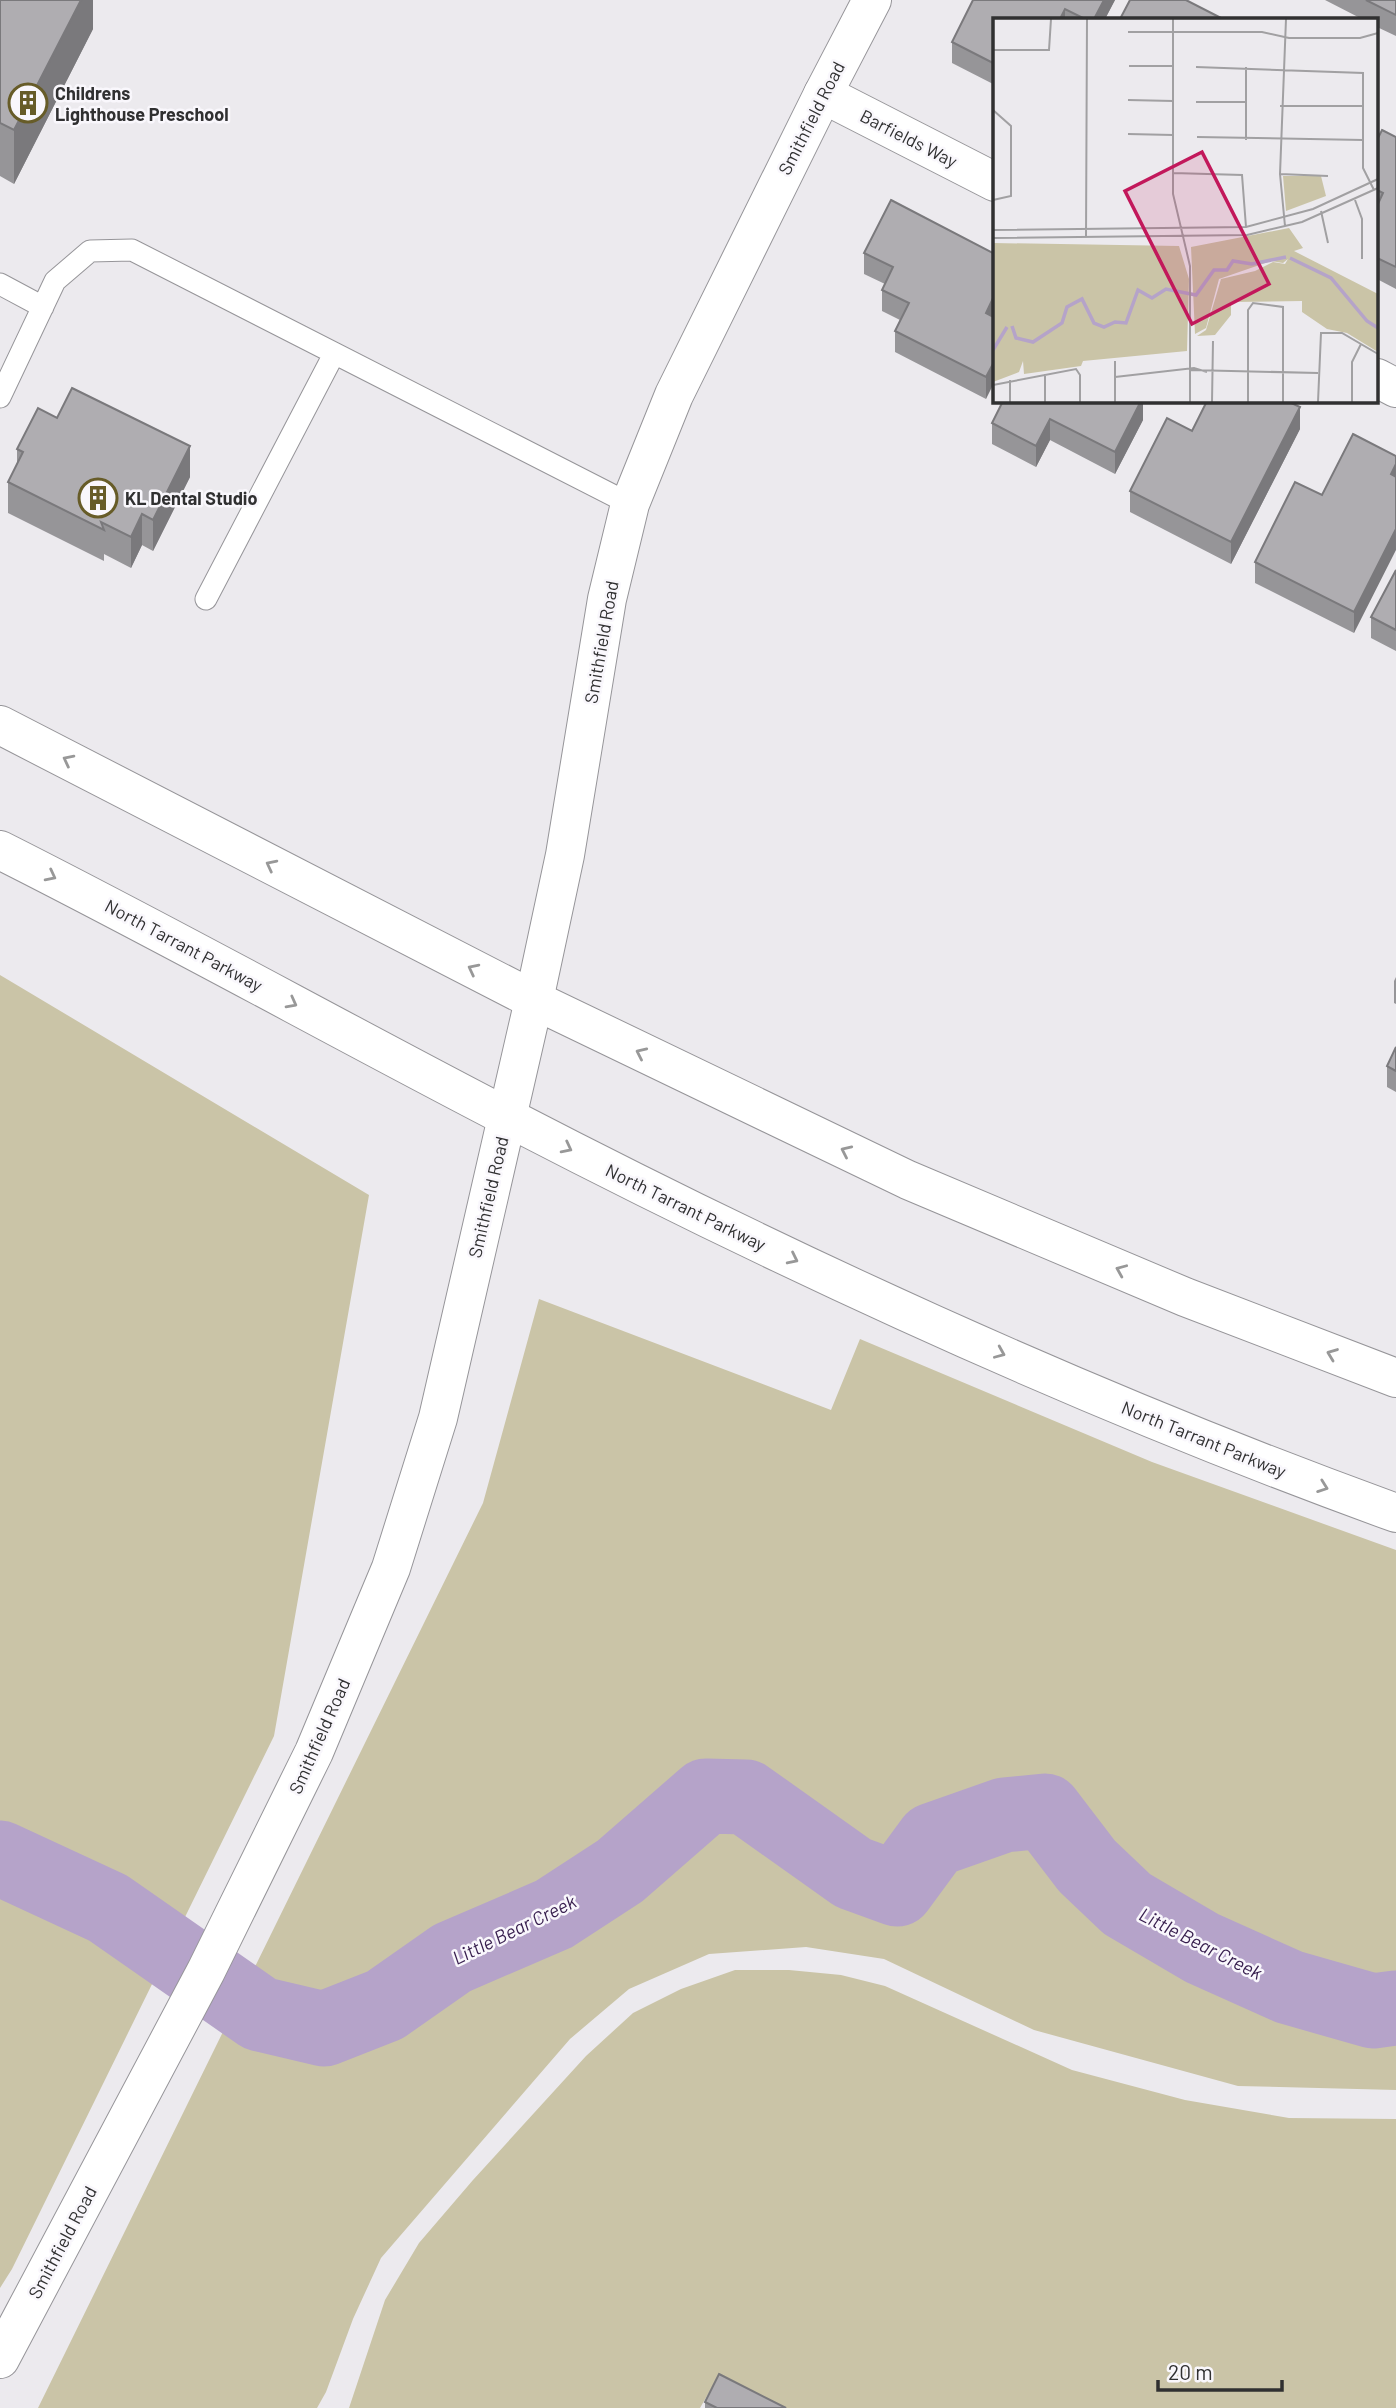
<svg xmlns="http://www.w3.org/2000/svg" width="1396" height="2408" font-family="Barlow,sans-serif">
	<rect width="100%" height="100%" fill="#eceaee"/>
	<path fill="#cac4a7" d="M 0,975 L 369,1195 L 274,1736 L 12,2269 L 0,2288 Z
		M 539,1299 L 831,1410 L 860,1339 L 1152,1462 L 1396,1550 L 1396,2090 L 1238,2086 L 1034,2030 L 884,1959 L 806,1947 L 709,1954 L 629,1989 L 570,2039 L 381,2258 L 353,2319 L 326,2392 L 317,2408 L 38,2408 L 483,1503 Z
		M 735,1970 L 789,1970 L 841,1975 L 885,1986 L 1072,2070 L 1185,2100 L 1289,2118 L 1396,2119 L 1396,2408 L 768,2408 L 715,2382 L 700,2408 L 349,2408 L 385,2300 L 419,2243 L 473,2180 L 586,2056 L 633,2013 L 681,1989 Z"/>
	<g fill="none" stroke-linecap="round" stroke-linejoin="round">
		<path stroke="#b5a3c9" stroke-width="75" d="M 0,1858 L 108,1908 L 260,2014 L 324,2029 L 385,2005 L 452,1958 L 554,1914 L 620,1871 L 706,1796 L 746,1797 L 853,1873 L 897,1889 L 933,1840 L 1004,1815 L 1045,1811 L 1087,1866 L 1127,1904 L 1202,1948 L 1289,1987 L 1373,2011 L 1396,2008"/>
		<defs>
			<path id="service" d="M 0,284 L 43,307
				M 0,397 L 55,281 L 90,251 L 132,250 L 630,504
				M 206,599 L 334,354"/>
			<path id="minor" d="M 823,94 L 995,182
				M 1377,378 L 1396,388"/>
			<path id="secondary" d="M 0,2359 L 206,1971 L 314,1752 L 391,1568 L 438,1418 L 534,1000 L 565,855 L 607,599 L 630,504 L 674,395 L 823,94 L 872,0"/>
			<path id="primary" d="M 0,725 L 534,1000 L 908,1180 L 1185,1297 L 1396,1378
				M 0,850 C 171,936 339,1030 509,1118 C 796,1267 1092,1403 1396,1513"/>
		</defs>
		<use href="#service" stroke="#969599" stroke-width="23"/>
		<use href="#minor" stroke="#969599" stroke-width="40"/>
		<use href="#secondary" stroke="#969599" stroke-width="40"/>
		<use href="#primary" stroke="#969599" stroke-width="40"/>
		<use href="#service" stroke="#fff" stroke-width="21"/>
		<use href="#minor" stroke="#fff" stroke-width="38"/>
		<use href="#secondary" stroke="#fff" stroke-width="38"/>
		<use href="#primary" stroke="#fff" stroke-width="38"/>
	</g>
	<path fill="#969598" d="M 0,0 L 93,0 L 93,29 L 14,184 L 0,176 Z
		M 973,0 L 1115,0 L 1105,19 L 995,19 L 995,85 L 952,63 L 952,42 Z
		M 1325,0 L 1396,0 L 1396,36 L 1377,27 L 1377,19 L 1362,19 Z
		M 1396,137 L 1396,289 L 1377,279 L 1377,140 Z
		M 864,253 L 995,254 L 995,316 L 986,399 L 895,352 L 895,331 L 900,320 L 882,311 L 882,290 L 885,284 L 864,274 Z
		M 1143,401 L 1143,420 L 1115,474 L 1050,440 L 1036,467 L 992,444 L 992,423 Z
		M 57,418 L 190,477 L 153,551 L 142,545 L 131,568 L 104,554 L 104,561 L 8,513 L 8,482 L 17,465 L 17,449 Z
		M 1300,429 L 1231,564 L 1130,512 L 1130,491 L 1192,431 Z
		M 1396,456 L 1354,633 L 1255,583 L 1255,562 L 1322,495 Z
		M 1396,570 L 1396,651 L 1371,638 L 1371,617 Z
		M 1396,977 L 1396,1004 L 1394,1003 L 1394,981 Z
		M 1396,1047 L 1396,1092 L 1387,1087 L 1387,1066 Z
		M 705,2402 L 786,2408 L 705,2408 Z"/>
	<path fill="#7a797c" d="M 81,0 L 93,0 L 93,29 L 14,184 L 14,130 Z
		M 1104,0 L 1115,0 L 1105,19 L 1094,19 Z
		M 1065,9 L 1065,19 L 1060,19 Z
		M 995,294 L 995,316 L 986,334 L 986,313 Z
		M 995,360 L 995,381 L 986,399 L 986,377 Z
		M 1141,401 L 1143,401 L 1143,420 L 1115,474 L 1115,452 Z
		M 1300,407 L 1300,429 L 1231,564 L 1231,542 Z
		M 1050,419 L 1050,440 L 1036,467 L 1036,446 Z
		M 190,446 L 190,477 L 153,551 L 153,520 Z
		M 1396,464 L 1396,485 L 1391,474 Z
		M 142,514 L 142,545 L 131,568 L 131,537 Z
		M 1396,529 L 1396,550 L 1354,633 L 1354,612 Z"/>
	<path fill="#afadb1" stroke="#7a797c" stroke-width="2" d="M 0,0 L 81,0 L 14,130 L 0,123 Z
		M 973,0 L 1104,0 L 1094,19 L 1085,19 L 1065,9 L 1060,19 L 995,19 L 995,64 L 952,42 Z
		M 1130,0 L 1186,0 L 1223,19 L 1120,19 Z
		M 1366,0 L 1396,0 L 1396,15 Z
		M 1382,130 L 1396,137 L 1396,267 L 1377,258 L 1377,206 L 1383,193 L 1377,190 L 1377,140 Z
		M 891,200 L 995,254 L 995,294 L 986,313 L 995,318 L 995,360 L 986,377 L 895,331 L 909,303 L 882,290 L 893,267 L 864,253 Z
		M 72,388 L 190,446 L 153,520 L 142,514 L 131,537 L 101,522 L 104,530 L 8,482 L 23,452 L 17,449 L 38,408 L 57,418 Z
		M 1003,401 L 1141,401 L 1115,452 L 1050,419 L 1036,446 L 992,423 Z
		M 1207,401 L 1287,401 L 1300,407 L 1231,542 L 1130,491 L 1167,418 L 1192,431 Z
		M 1353,434 L 1396,456 L 1396,464 L 1391,474 L 1396,477 L 1396,529 L 1354,612 L 1255,562 L 1295,482 L 1322,495 Z
		M 1396,570 L 1396,630 L 1371,617 Z
		M 1396,1047 L 1396,1071 L 1387,1066 Z
		M 719,2374 L 786,2408 L 717,2408 L 705,2402 Z"/>
	<defs><path id="oneway-chevron" d="M-2-3.5L2.5 0L-2 3.5" fill="none" stroke-width="1.6" stroke-linecap="round" stroke-linejoin="round" transform="scale(1.75)"/></defs>
	<g stroke="#989898">
		<use href="#oneway-chevron" transform="translate(68 760) rotate(-153)"/>
		<use href="#oneway-chevron" transform="translate(271 865) rotate(-153)"/>
		<use href="#oneway-chevron" transform="translate(51 876) rotate(27)"/>
		<use href="#oneway-chevron" transform="translate(473 969) rotate(-153)"/>
		<use href="#oneway-chevron" transform="translate(292 1003) rotate(28)"/>
		<use href="#oneway-chevron" transform="translate(641 1053) rotate(-155)"/>
		<use href="#oneway-chevron" transform="translate(567 1148) rotate(27)"/>
		<use href="#oneway-chevron" transform="translate(846 1151) rotate(-155)"/>
		<use href="#oneway-chevron" transform="translate(793 1259) rotate(26)"/>
		<use href="#oneway-chevron" transform="translate(1121 1270) rotate(-157)"/>
		<use href="#oneway-chevron" transform="translate(1000 1353) rotate(23)"/>
		<use href="#oneway-chevron" transform="translate(1332 1354) rotate(-159)"/>
		<use href="#oneway-chevron" transform="translate(1323 1487) rotate(20)"/>
	</g>
	<defs>
		<symbol id="building-ring" viewBox="-11 -11 22 22"><circle r="9.5" fill="#f9f7fc" stroke="#675c28" stroke-width="1.5"/><path d="M-4-6H4V6H1V3H-1V6H-4ZM-2.5-4.3h1.7v1.8h-1.7ZM.8-4.3h1.7v1.8H.8ZM-2.5-1h1.7V.8h-1.7ZM.8-1h1.7V.8H.8Z" fill="#675c28"/></symbol>
	</defs>
	<g fill-rule="evenodd">
		<use href="#building-ring" x="6" y="81" width="44" height="44"/>
		<use href="#building-ring" x="76" y="476" width="44" height="44"/>
	</g>
	<g text-anchor="middle" dominant-baseline="central" stroke-width="5" stroke-linejoin="round" paint-order="stroke">
		<g font-size="18" font-weight="bold" fill="#303031" stroke="#f9f7fc" text-anchor="start">
			<text x="55" y="93">Childrens<tspan x="55" dy="21">Lighthouse Preschool</tspan></text>
			<text x="125" y="498">KL Dental Studio</text>
		</g>
		<g font-size="18" fill="#303031" stroke="#f9f7fc">
			<text transform="translate(811 118) rotate(-63)">Smithfield Road</text>
			<text transform="translate(909 138) rotate(27)">Barfields Way</text>
			<text transform="translate(601 642) rotate(-80)">Smithfield Road</text>
			<text transform="translate(184 945) rotate(28)">North Tarrant Parkway</text>
			<text transform="translate(488 1197) rotate(-77)">Smithfield Road</text>
			<text transform="translate(686 1207) rotate(26)">North Tarrant Parkway</text>
			<text transform="translate(1204 1439) rotate(22)">North Tarrant Parkway</text>
			<text transform="translate(319 1736) rotate(-66)">Smithfield Road</text>
			<text transform="translate(62 2242) rotate(-62)">Smithfield Road</text>
		</g>
		<g font-size="19" font-style="italic" fill="#361d4d" stroke="#f9f7fc">
			<text transform="translate(514 1929) rotate(-26)">Little Bear Creek</text>
			<text transform="translate(1201 1943) rotate(27)">Little Bear Creek</text>
		</g>
	</g>
	<g transform="translate(993 18)">
		<rect width="385" height="385" fill="#eceaee"/>
		<path d="M 290,158 L 328,158 L 333,178 L 293,193 ZM 296,210 L 310,230 L 301,233 L 385,276 L 385,334 L 354,315 L 334,311 L 309,294 L 309,283 L 238,284 L 238,297 L 222,317 L 204,318 L 213,312 L 228,261 L 262,253 L 280,244 L 292,246 L 295,241 L 290,245 L 278,243 L 226,261 L 213,310 L 202,316 L 198,229 ZM 0,225 L 186,228 L 196,261 L 194,333 L 90,343 L 88,348 L 31,356 L 30,343 L 26,354 L 0,364 Z" fill="#cac4a7"/>
		<path fill="none" stroke="#b5a3c9" stroke-width="3.5" d="M 297,240 L 338,260 L 374,303 L 385,310M 19,308 L 23,320 L 40,324 L 69,305 L 74,289 L 89,281 L 101,305 L 111,309 L 122,304 L 133,305 L 145,272 L 159,280 L 173,271 L 203,277 L 221,252 L 234,252 L 240,243 L 259,246 L 293,239M 0,332 L 14,309"/>
		<path fill="none" stroke="#a1a0a2" stroke-width="2" d="M 180,1 L 180,176 L 197,248 L 197,384M 135,14 L 269,14 L 296,20 L 367,20 L 385,15M 0,32 L 56,32 L 58,1M 136,48 L 180,48M 203,49 L 370,55 L 370,150 L 381,172M 135,82 L 180,83M 203,84 L 253,84M 287,88 L 370,88M 0,92 L 18,108 L 18,178 L 0,182M 135,116 L 180,117M 204,119 L 370,122M 253,122 L 253,49M 180,155 L 249,157 L 253,209M 287,156 L 335,158M 362,182 L 369,201 L 369,241M 328,193 L 335,225M 292,208 L 287,156 L 293,1M 0,212 L 253,209 L 320,191 L 385,161M 0,220 L 254,217 L 309,204 L 385,170M 93,220 L 94,1M 122,343 L 122,384M 197,352 L 325,355M 52,356 L 52,384M 122,359 L 201,350 L 214,354M 0,367 L 83,351 L 87,357 L 87,384M 17,384 L 17,362M 219,384 L 220,323M 255,384 L 255,292 L 260,285 L 290,289 L 290,384M 325,384 L 328,315 L 349,315 L 385,336M 359,384 L 359,344 L 368,326"/>
		<path fill="#c2185b" fill-opacity="0.15" stroke="#c2185b" stroke-width="3.5" d="M 209,134 L 276,266 L 199,306 L 132,173 Z"/>
		<rect width="385" height="385" fill="none" stroke="#303031" stroke-width="3.5"/>
	</g>
	<path d="M1158 2380v10h124v-10" fill="none" stroke="#303031" stroke-width="3.5"/>
	<text x="1168" y="2380" font-size="21" fill="#303031" stroke="#f9f7fc" stroke-width="5" paint-order="stroke">20 m</text>
</svg>
